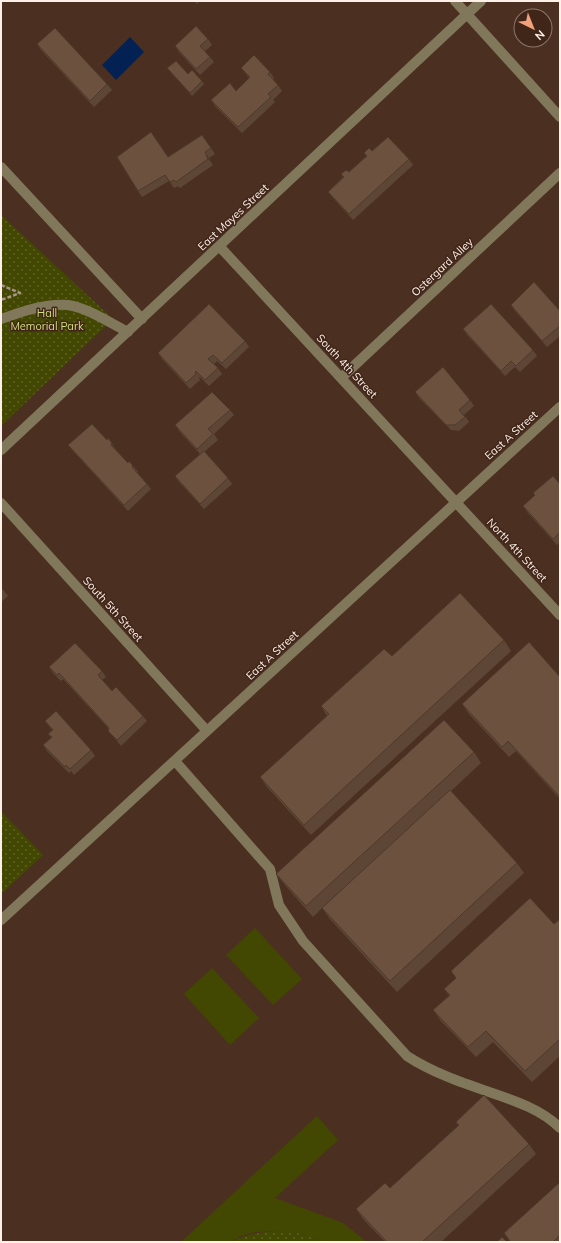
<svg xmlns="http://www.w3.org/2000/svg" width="561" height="1243" font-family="Mulish,sans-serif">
	<defs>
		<pattern id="grass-dots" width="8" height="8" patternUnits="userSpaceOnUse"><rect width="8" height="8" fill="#424801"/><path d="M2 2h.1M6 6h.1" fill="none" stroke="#5e6326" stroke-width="1.8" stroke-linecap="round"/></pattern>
	</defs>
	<rect width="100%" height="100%" fill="#4b3021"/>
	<path fill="url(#grass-dots)" d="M 1,215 L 113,319 L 1,426 Z
		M 1,811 L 43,855 L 1,894 Z
		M 291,1231 L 327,1242 L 230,1242 C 250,1232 269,1231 291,1231 Z"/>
	<path fill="#424801" d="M 255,928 L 302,979 L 273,1005 L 226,955 Z
		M 212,968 L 259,1018 L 230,1045 L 184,994 Z
		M 317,1116 L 338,1140 L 275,1198 L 343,1223 L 367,1242 L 327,1242 L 291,1231 L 256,1232 L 241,1236 L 230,1242 L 181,1242 Z"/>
	<path fill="#032153" d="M 130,37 L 144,52 L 116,80 L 102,65 Z"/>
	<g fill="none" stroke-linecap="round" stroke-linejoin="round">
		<path stroke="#a89489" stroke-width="2.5" stroke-dasharray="4 2" stroke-linecap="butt" d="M 1,285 L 20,293 L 1,300"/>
		<path stroke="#81785b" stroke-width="10" d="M 455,1 L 560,117
			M 1,167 L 142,319
			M 220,247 L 560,615
			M 1,319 C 22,312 45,303 68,305 C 88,308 110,323 128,332
			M 341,378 L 560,173
			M 1,450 L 481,1
			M 1,503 L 207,731
			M 175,761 L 270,869 L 279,905 L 303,941 L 407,1056 C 433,1073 463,1083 492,1093 C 516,1101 542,1110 560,1128
			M 1,920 L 560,407"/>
	</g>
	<path fill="#5e4636" d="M 194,1 L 200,1 L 197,4 Z
		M 208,39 L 212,45 L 205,51 L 210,57 L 214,62 L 200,75 L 179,52 L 175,46 Z
		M 37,44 L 107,84 L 112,90 L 94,107 L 41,50 Z
		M 167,68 L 188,74 L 202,81 L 204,84 L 192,96 Z
		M 241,68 L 270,72 L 274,78 L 273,79 L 278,85 L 282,91 L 273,100 L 275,102 L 242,133 L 215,106 L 211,100 L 236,91 L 249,78 Z
		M 202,135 L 215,154 L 209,158 L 213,165 L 180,188 L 178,186 L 174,188 L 169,181 L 142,197 L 138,191 L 168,157 Z
		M 372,151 L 409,159 L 413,165 L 353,220 L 333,198 L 328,192 L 343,177 L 341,174 L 349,172 L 366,156 L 364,153 Z
		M 511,305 L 560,311 L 560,336 L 547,347 L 515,311 Z
		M 463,329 L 533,350 L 537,356 L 520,372 L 515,367 L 505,376 L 467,335 Z
		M 245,341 L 249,347 L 226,369 L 217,361 L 214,364 L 218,368 L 222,374 L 209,386 L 200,377 L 199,378 L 200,380 L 190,389 L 162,359 L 158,353 Z
		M 415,392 L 470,400 L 474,406 L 464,415 L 469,422 L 459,431 L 451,430 L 419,398 Z
		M 230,410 L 234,415 L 214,434 L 218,440 L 204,452 L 228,478 L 232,484 L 204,509 L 179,482 L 175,476 L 200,454 L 179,431 L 175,425 Z
		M 107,440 L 112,443 L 116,449 L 116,450 L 128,463 L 133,466 L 138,472 L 137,472 L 147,484 L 151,489 L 128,511 L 73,451 L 68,445 Z
		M 560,484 L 560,542 L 557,545 L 527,512 L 523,506 Z
		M 1,587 L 8,596 L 1,602 Z
		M 504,640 L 511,651 L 311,835 L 267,787 L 260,777 L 327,716 L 321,706 L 392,656 Z
		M 49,667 L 102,671 L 106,677 L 102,680 L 112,691 L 143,716 L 147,721 L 121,746 L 113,736 L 108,731 L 109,729 L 63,679 L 61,681 L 53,673 Z
		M 560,677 L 560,799 L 516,751 L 509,757 L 469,714 L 462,704 Z
		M 45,721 L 91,750 L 95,756 L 74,775 L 71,771 L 69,773 L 47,751 L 43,745 L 51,738 L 48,734 L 52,730 Z
		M 474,752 L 481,763 L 451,791 L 517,863 L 524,873 L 397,992 L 329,918 L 322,908 L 313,917 L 284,884 L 276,874 Z
		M 560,919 L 560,1056 L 532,1082 L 493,1042 L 476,1057 L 441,1021 L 433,1010 L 449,996 L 444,989 L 456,978 L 451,971 L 554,924 Z
		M 456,1122 L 529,1144 L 536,1154 L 441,1242 L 385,1242 L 363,1219 L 356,1209 L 390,1188 L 458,1126 Z
		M 560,1182 L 560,1242 L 510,1242 L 504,1233 Z"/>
	<path fill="#4c392c" d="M 205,152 L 209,158 L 213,165 L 208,159 Z
		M 112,443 L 116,449 L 115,450 L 111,445 Z"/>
	<path fill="#6d513f" stroke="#4c392c" d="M 196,26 L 208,39 L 200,46 L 210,57 L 196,69 L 175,46 Z
		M 55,28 L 107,84 L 90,101 L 37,44 Z
		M 254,55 L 270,72 L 268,74 L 278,85 L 268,94 L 271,97 L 238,127 L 211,100 L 230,83 L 236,91 L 250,77 L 241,68 Z
		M 176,61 L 188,74 L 192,70 L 202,81 L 190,93 L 167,68 Z
		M 151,132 L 168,157 L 202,135 L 211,148 L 205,152 L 208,159 L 176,182 L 174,180 L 170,182 L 165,175 L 138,191 L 117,157 Z
		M 388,137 L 409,159 L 349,214 L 328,192 L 344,177 L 341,174 L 346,170 L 349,172 L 367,156 L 364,153 L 369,148 L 372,151 Z
		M 534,282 L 560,311 L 560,326 L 542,341 L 511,305 Z
		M 209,304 L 245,341 L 222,363 L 213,355 L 208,359 L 218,368 L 205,380 L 196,371 L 195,373 L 196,374 L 186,383 L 158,353 Z
		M 491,304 L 533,350 L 516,366 L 511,361 L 501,371 L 463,329 Z
		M 443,367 L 470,400 L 459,410 L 465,417 L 455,425 L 446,425 L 415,392 Z
		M 212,392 L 230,410 L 208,429 L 213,434 L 197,449 L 175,425 Z
		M 92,424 L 107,440 L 108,438 L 112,443 L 111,445 L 128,463 L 129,461 L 133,466 L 132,467 L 147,484 L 124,505 L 68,445 Z
		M 204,451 L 228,478 L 200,504 L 175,476 Z
		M 553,476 L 560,484 L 560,532 L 553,539 L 523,506 L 535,495 L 533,493 Z
		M 460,593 L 504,640 L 304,825 L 260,777 L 329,714 L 321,706 L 384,649 L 392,656 Z
		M 529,642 L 560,677 L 560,797 L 508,741 L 502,747 L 462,704 Z
		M 75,643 L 102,671 L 98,675 L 112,691 L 116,687 L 143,716 L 117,740 L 108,731 L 109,728 L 59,673 L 57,675 L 49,667 Z
		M 56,711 L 91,750 L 70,769 L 66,765 L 65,767 L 43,745 L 52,737 L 48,734 L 53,730 L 45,721 Z
		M 444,720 L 474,752 L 306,906 L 276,874 Z
		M 450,790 L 517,863 L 390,981 L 322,908 Z
		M 530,898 L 554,924 L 560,919 L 560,1039 L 525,1071 L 486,1031 L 468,1047 L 433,1010 L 450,995 L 444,989 L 456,978 L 451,971 Z
		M 484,1095 L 529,1144 L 422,1242 L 387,1242 L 356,1209 L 385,1183 L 390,1188 L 459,1125 L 456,1122 Z
		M 560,1182 L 560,1235 L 553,1242 L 511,1242 L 504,1233 Z
		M 502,1237 L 507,1242 L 497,1242 Z"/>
	<g text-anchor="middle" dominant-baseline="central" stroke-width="3" stroke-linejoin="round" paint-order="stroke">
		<g font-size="11" fill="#fff0e9" stroke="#402618">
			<text transform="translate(233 217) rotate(-43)">East Mayes Street</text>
			<text transform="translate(442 267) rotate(-43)">Ostergard Alley</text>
			<text transform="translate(347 366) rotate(47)">South 4th Street</text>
			<text transform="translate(511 435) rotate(-42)">East A Street</text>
			<text transform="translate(517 550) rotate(47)">North 4th Street</text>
			<text transform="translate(113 609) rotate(48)">South 5th Street</text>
			<text transform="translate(272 655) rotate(-43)">East A Street</text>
		</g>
		<g font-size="11" fill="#d0de77" stroke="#402618">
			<text x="47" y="313">Hall<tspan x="47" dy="13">Memorial Park</tspan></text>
		</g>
	</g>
	<rect width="561" height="1243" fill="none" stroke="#fff0e9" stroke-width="4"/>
	<g transform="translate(533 28) rotate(137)"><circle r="19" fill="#402618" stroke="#8c776c"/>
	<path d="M0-3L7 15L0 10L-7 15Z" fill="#f1a27b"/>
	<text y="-6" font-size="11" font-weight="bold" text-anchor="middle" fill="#fff0e9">N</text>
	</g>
</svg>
